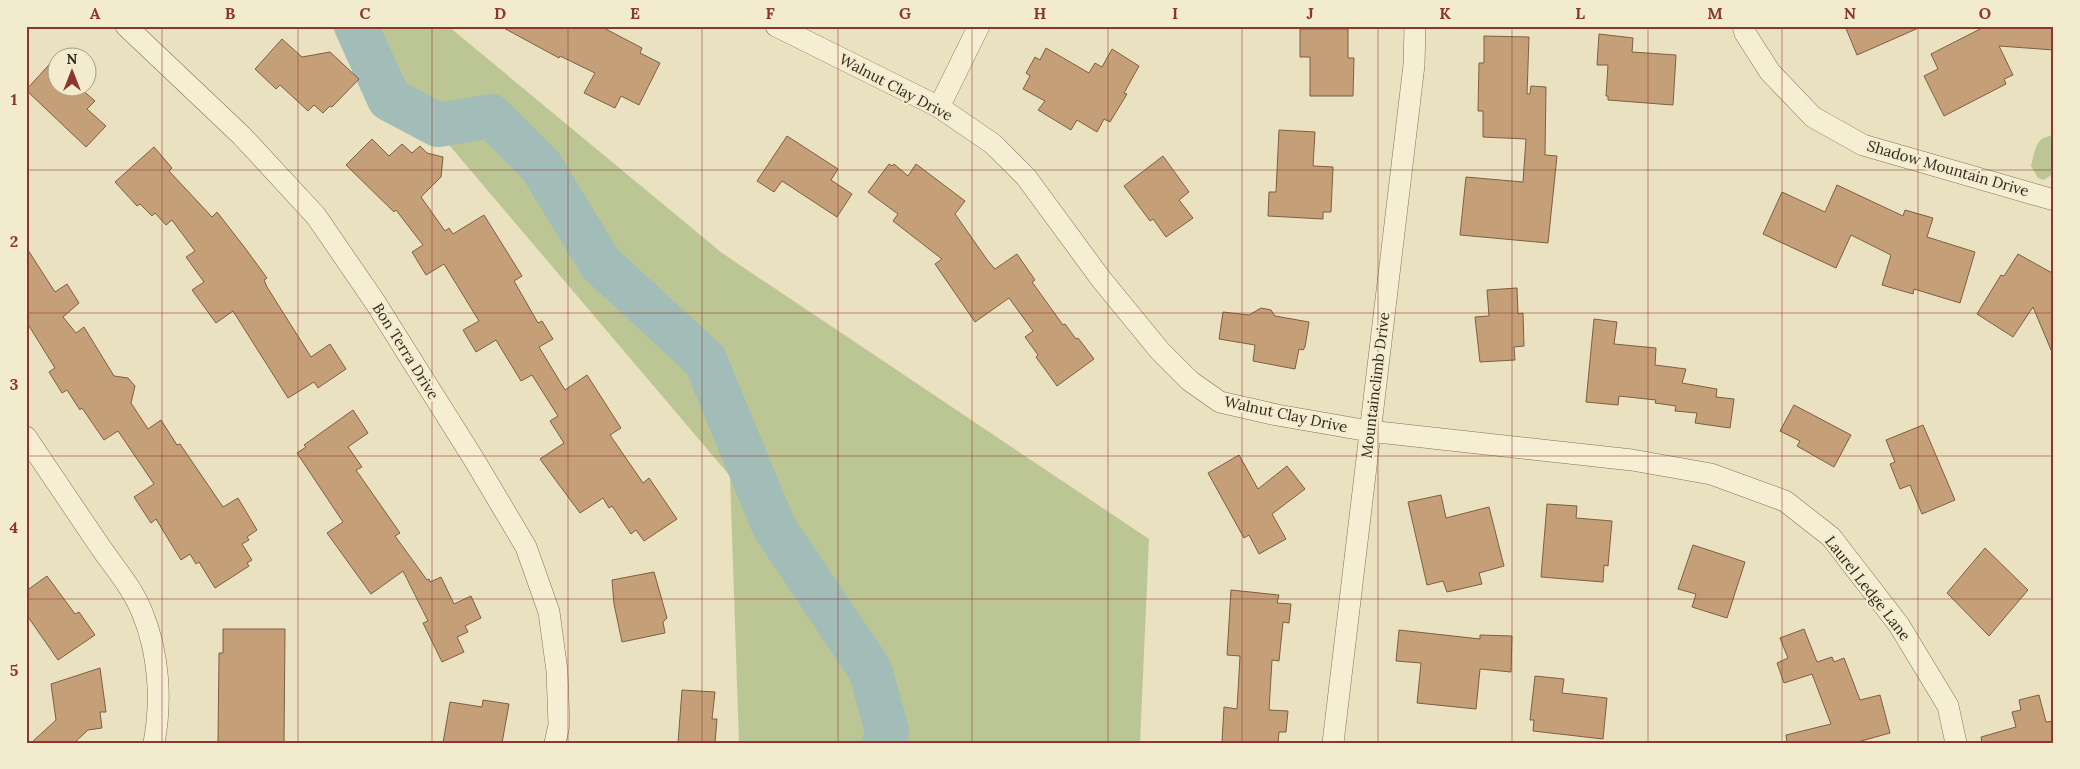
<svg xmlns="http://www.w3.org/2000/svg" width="2080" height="769" font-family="Lora,serif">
	<rect width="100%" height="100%" fill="#e9e1c0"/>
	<path fill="#bcc695" d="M 348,26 L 448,26 L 722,253 L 1149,539 L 1140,743 L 739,743 L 730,476 Z
		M 2050,136 L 2054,137 L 2054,173 L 2044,180 L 2038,178 L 2031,166 C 2035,152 2035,138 2050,136 Z"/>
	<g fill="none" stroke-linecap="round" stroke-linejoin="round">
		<path stroke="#a2bcb7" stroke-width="44" d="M 356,26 L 389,99 L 438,125 L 491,116 L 541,166 L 600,263 L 705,360 L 774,527 L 870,670 L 887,730 L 884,743"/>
	</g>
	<path fill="#c59f78" stroke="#7e5f41" d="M 500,26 L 600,26 L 642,48 L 640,53 L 660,63 L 639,105 L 621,96 L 615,108 L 584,93 L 595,73 L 560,56 L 559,58 Z
		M 1845,26 L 1923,26 L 1857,55 Z
		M 1986,26 L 2054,26 L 2054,50 L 1999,46 L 2013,75 L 2004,79 L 2006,84 L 1944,116 L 1924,76 L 1938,69 L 1931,54 Z
		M 1300,29 L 1348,29 L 1348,58 L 1354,58 L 1353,96 L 1310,96 L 1310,57 L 1300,57 Z
		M 1599,34 L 1633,38 L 1632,52 L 1676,55 L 1673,105 L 1608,100 L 1608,96 L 1606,96 L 1608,65 L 1597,65 Z
		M 1484,36 L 1529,37 L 1527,94 L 1530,94 L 1531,86 L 1546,87 L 1545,155 L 1557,156 L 1548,243 L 1460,235 L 1466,177 L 1523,182 L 1526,139 L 1483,137 L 1483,111 L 1478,111 L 1479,63 L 1484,63 Z
		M 282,39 L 302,57 L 330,52 L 359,79 L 332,107 L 330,106 L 323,113 L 314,105 L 308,111 L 280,85 L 276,89 L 255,69 Z
		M 1046,48 L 1089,73 L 1095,63 L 1102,67 L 1112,49 L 1139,66 L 1124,93 L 1127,94 L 1110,122 L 1104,119 L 1097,132 L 1077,120 L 1071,130 L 1038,110 L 1045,101 L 1023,89 L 1030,76 L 1026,73 L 1035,57 L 1040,60 Z
		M 58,55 L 58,88 L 80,88 L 95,101 L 87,109 L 106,126 L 86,147 L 26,90 Z
		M 1279,130 L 1315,132 L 1313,166 L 1333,167 L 1331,212 L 1323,212 L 1323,219 L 1268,216 L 1269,192 L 1276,192 Z
		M 787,136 L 838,169 L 831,180 L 852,194 L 837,217 L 782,181 L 774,192 L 757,181 Z
		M 372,139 L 389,156 L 402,144 L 412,153 L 420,146 L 427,153 L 443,157 L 441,177 L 421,197 L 445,231 L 449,228 L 453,234 L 484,215 L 522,276 L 514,281 L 538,323 L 542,321 L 553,339 L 539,347 L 565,390 L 587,375 L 621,428 L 610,435 L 643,483 L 649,478 L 677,519 L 644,541 L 636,530 L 631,534 L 612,506 L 609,508 L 603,498 L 580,513 L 540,459 L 564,443 L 550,421 L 558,416 L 532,375 L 521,381 L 496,340 L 476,352 L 463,330 L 479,321 L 444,264 L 426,275 L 412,252 L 423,245 L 396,210 L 394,212 L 346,165 Z
		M 154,147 L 172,168 L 169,171 L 212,217 L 217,212 L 245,248 L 267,278 L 264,280 L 267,287 L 311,357 L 330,344 L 346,369 L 318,388 L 314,382 L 288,398 L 233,311 L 216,323 L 192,290 L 204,282 L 186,257 L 195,251 L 172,220 L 166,225 L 155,213 L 152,216 L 140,204 L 137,206 L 115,182 Z
		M 1163,156 L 1189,192 L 1179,200 L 1193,218 L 1166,237 L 1153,219 L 1150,221 L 1124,186 Z
		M 889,164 L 892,166 L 894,164 L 908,176 L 916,164 L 965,201 L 955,214 L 988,261 L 995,269 L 1017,254 L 1035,280 L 1032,282 L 1063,325 L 1065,324 L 1076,339 L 1078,338 L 1094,359 L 1057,386 L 1036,357 L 1038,355 L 1025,337 L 1033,331 L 1009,298 L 975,322 L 935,264 L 942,259 L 893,221 L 898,214 L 868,192 Z
		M 1837,185 L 1903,216 L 1905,210 L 1933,218 L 1927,237 L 1975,252 L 1960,303 L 1914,289 L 1913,294 L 1882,285 L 1891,255 L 1851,235 L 1836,268 L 1763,234 L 1782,192 L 1825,212 Z
		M 26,247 L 55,292 L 67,284 L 79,303 L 63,317 L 76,333 L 84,327 L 114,376 L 128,378 L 135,386 L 131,403 L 148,429 L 161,420 L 177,445 L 180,444 L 223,507 L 238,498 L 257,530 L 247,537 L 249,540 L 242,544 L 252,560 L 247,563 L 249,566 L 215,588 L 199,562 L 196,564 L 190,554 L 181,560 L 156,519 L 151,523 L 134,497 L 154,484 L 118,431 L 104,440 L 82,408 L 80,410 L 67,390 L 62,393 L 49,372 L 55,368 L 26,321 Z
		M 2018,254 L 2054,274 L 2054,357 L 2033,307 L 2013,337 L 1977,314 L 2001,275 L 2004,276 Z
		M 1517,288 L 1518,314 L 1523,313 L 1524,346 L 1514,347 L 1515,360 L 1480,362 L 1475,317 L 1489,316 L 1487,290 Z
		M 1261,308 L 1271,310 L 1275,316 L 1309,322 L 1305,347 L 1303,350 L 1299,349 L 1295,369 L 1253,361 L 1255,345 L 1219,339 L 1223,312 L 1249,315 Z
		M 1594,319 L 1617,322 L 1614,344 L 1656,348 L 1655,365 L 1686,369 L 1682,383 L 1717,389 L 1716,397 L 1734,399 L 1730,428 L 1695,423 L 1697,413 L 1675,411 L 1676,406 L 1655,403 L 1656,400 L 1619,396 L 1618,405 L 1586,402 Z
		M 1794,405 L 1851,435 L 1834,467 L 1797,446 L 1800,441 L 1780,431 Z
		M 353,410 L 368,433 L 348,447 L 362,467 L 356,470 L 400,533 L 395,536 L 427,580 L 429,579 L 430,582 L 441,577 L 454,604 L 471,596 L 481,618 L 465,626 L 468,632 L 457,637 L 464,652 L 442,662 L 423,623 L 428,621 L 403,571 L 371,594 L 327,533 L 343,522 L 297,453 L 306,447 L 304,445 Z
		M 1923,425 L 1955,500 L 1922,514 L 1910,485 L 1900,489 L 1890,464 L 1895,462 L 1886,440 Z
		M 1239,455 L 1258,489 L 1287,466 L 1305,489 L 1272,514 L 1286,539 L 1259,554 L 1249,535 L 1244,538 L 1208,473 Z
		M 1441,495 L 1446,518 L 1489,507 L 1504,566 L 1479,573 L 1482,584 L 1447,592 L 1443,581 L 1427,585 L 1408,502 Z
		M 1547,504 L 1577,506 L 1576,518 L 1612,521 L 1608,566 L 1604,565 L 1603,582 L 1541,577 Z
		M 1693,545 L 1745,562 L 1727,618 L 1692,607 L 1696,594 L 1678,589 Z
		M 1985,548 L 2028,590 L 1989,636 L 1947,593 Z
		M 654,572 L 667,618 L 663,622 L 665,633 L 622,642 L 614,604 L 612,580 Z
		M 47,576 L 75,614 L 79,612 L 95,635 L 58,660 L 26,614 L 26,591 Z
		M 1231,590 L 1279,595 L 1277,603 L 1291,604 L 1289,623 L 1283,622 L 1279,661 L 1272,660 L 1269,710 L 1288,711 L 1286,732 L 1279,732 L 1278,743 L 1222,742 L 1224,707 L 1237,709 L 1240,656 L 1227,655 Z
		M 223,629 L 285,629 L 284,743 L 218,743 L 219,653 L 223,653 Z
		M 1804,629 L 1817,662 L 1832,657 L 1834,662 L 1844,658 L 1860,700 L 1880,695 L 1890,733 L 1854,743 L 1787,743 L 1786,735 L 1831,724 L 1812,674 L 1784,683 L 1777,663 L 1788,658 L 1780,638 Z
		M 1399,630 L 1480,639 L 1480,635 L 1512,636 L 1511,672 L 1480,669 L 1476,709 L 1417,703 L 1421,663 L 1396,661 Z
		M 100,668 L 106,712 L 100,712 L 102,728 L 88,730 L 74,743 L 31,743 L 56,720 L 51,684 Z
		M 1535,676 L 1564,679 L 1562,693 L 1607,698 L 1603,739 L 1533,731 L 1534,720 L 1530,720 Z
		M 682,690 L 715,692 L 712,719 L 717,719 L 715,743 L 678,743 Z
		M 2039,695 L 2046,722 L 2054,721 L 2054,743 L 1982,743 L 1981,737 L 2016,727 L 2012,712 L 2021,710 L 2019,700 Z
		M 483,700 L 509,704 L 502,743 L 443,743 L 450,702 L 482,707 Z"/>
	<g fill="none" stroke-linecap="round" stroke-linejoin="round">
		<defs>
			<path id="minor" d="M 126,26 L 242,136 L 316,216 L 375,302 L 475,461 L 526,547 L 549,612 L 557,671 L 559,725 L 555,743
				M 776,26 L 939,107 L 993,144 L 1026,177 L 1101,279 L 1160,351 L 1190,381 L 1220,402 L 1277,415 L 1369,431 L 1632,460 L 1711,474 L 1785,501 L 1831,537 L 1899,625 L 1948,706 L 1956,743
				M 1743,26 L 1745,33 L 1770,72 L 1813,117 L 1863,145 L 2054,200
				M 939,107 L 979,26
				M 26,437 C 51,474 76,511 101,548 C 115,568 133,589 142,612 C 159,653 162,700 154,743
				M 1333,743 L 1414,65 L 1415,26"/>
		</defs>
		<use href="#minor" stroke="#817259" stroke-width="22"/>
		<use href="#minor" stroke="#f5eed2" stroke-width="21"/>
	</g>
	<path fill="none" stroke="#8b362e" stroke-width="1" stroke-opacity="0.55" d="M 162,26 L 162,743M 298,26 L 298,743M 432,26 L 432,743M 568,26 L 568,743M 702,26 L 702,743M 838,26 L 838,743M 972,26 L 972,743M 1108,26 L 1108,743M 1242,26 L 1242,743M 1378,26 L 1378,743M 1512,26 L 1512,743M 1648,26 L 1648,743M 1782,26 L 1782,743M 1918,26 L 1918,743M 26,170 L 2054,170M 26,313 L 2054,313M 26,456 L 2054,456M 26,599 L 2054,599"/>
	<g text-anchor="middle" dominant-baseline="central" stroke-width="4.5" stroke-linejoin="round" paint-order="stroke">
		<g font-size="15" fill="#31281d" stroke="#f2ebce">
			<text transform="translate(896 87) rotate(28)">Walnut Clay Drive</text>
			<text transform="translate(1948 168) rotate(16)">Shadow Mountain Drive</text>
			<text transform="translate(406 351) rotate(58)">Bon Terra Drive</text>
			<text transform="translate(1375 385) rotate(-83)">Mountainclimb Drive</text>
			<text transform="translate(1286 414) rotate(12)">Walnut Clay Drive</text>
			<text transform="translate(1868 588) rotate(52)">Laurel Ledge Lane</text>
		</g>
	</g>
	<rect width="2080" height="769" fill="none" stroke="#f2ebce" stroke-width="55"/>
	<g transform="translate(72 72)"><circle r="24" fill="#f2ebce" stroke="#a59d87"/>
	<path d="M0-4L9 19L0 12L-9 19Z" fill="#8b362e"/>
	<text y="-8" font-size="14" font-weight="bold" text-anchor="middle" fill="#31281d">N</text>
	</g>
	<rect x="28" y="28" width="2024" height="714" fill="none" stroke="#8b362e" stroke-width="2"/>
	<g font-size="16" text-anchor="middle" font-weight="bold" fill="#8b362e">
		<text x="95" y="19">A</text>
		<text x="230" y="19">B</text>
		<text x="365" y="19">C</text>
		<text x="500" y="19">D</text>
		<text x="635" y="19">E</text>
		<text x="770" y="19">F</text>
		<text x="905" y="19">G</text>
		<text x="1040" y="19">H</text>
		<text x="1175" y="19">I</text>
		<text x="1310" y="19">J</text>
		<text x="1445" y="19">K</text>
		<text x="1580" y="19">L</text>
		<text x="1715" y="19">M</text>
		<text x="1850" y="19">N</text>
		<text x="1985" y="19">O</text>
		<text x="14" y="105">1</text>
		<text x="14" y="247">2</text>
		<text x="14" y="390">3</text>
		<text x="14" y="533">4</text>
		<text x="14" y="676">5</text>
	</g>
</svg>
